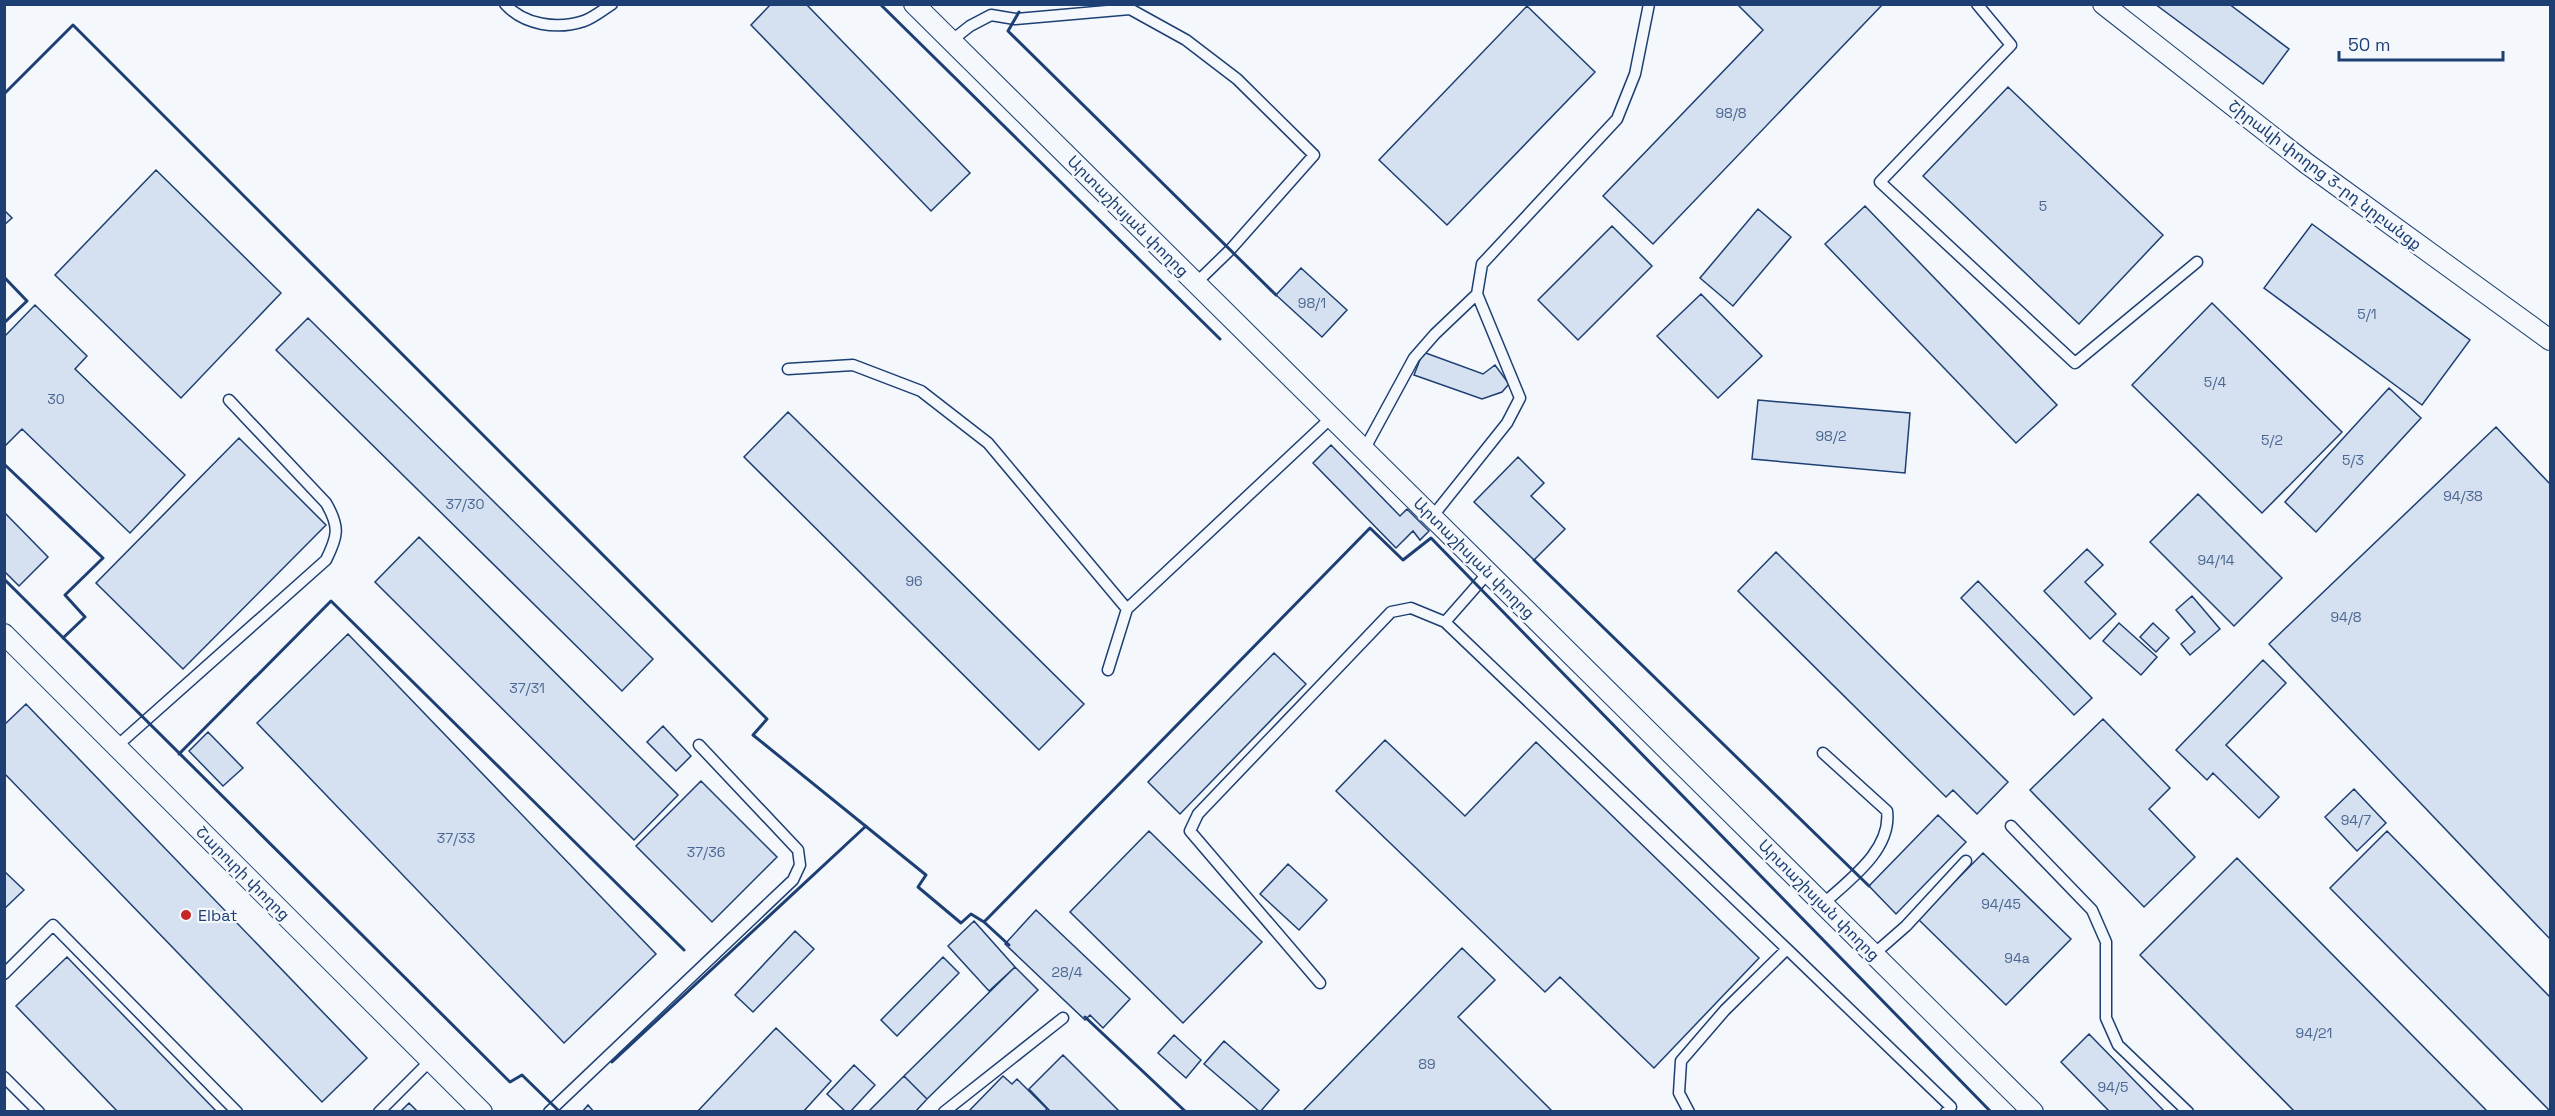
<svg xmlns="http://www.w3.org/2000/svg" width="2555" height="1116" font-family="'Space Grotesk','Noto Sans Armenian',sans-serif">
	<rect width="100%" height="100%" fill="#f4f7fb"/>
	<path fill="#d5e0f0" stroke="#1d3f73" stroke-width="1.5" d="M 771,4 L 806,4 L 970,173 L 931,211 L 751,25 Z
		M 1737,4 L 1883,4 L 1653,244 L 1603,196 L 1763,30 Z
		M 2155,4 L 2229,4 L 2289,49 L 2263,84 Z
		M 1527,6 L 1595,72 L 1447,225 L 1379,160 Z
		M 2008,87 L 2163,235 L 2079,324 L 1923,176 Z
		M 156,170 L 281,293 L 181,398 L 55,275 Z
		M 1865,206 L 2057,405 L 2016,443 L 1825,244 Z
		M 1758,209 L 1791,237 L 1733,306 L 1700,278 Z
		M 4,210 L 12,218 L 4,225 Z
		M 2312,224 L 2470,340 L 2422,405 L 2264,288 Z
		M 1612,226 L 1652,266 L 1578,340 L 1538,300 Z
		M 1301,268 L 1347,310 L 1322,337 L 1276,295 Z
		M 1701,294 L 1762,356 L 1718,398 L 1657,336 Z
		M 2212,303 L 2342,432 L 2262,513 L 2132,385 Z
		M 35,305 L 87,356 L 75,369 L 185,475 L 130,533 L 22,429 L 4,447 L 4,337 Z
		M 308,318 L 653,659 L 622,691 L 276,350 Z
		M 1423,352 L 1483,374 L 1495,365 L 1509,384 L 1502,392 L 1482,399 L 1414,375 Z
		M 2389,388 L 2421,418 L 2316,532 L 2285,502 Z
		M 1758,400 L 1910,413 L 1905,473 L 1752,459 Z
		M 788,412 L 1084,704 L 1039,750 L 744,457 Z
		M 2496,427 L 2550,484 L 2550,939 L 2269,644 Z
		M 239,438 L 326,525 L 183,669 L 96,583 Z
		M 1331,445 L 1400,516 L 1407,509 L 1429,531 L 1420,540 L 1413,531 L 1396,548 L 1313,463 Z
		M 1518,457 L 1544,483 L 1531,496 L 1565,529 L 1534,560 L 1474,502 Z
		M 2198,494 L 2282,578 L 2234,626 L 2150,542 Z
		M 4,512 L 48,557 L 19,586 L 4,571 Z
		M 419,537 L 678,795 L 634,840 L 375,582 Z
		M 2087,549 L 2103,565 L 2085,582 L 2116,614 L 2090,639 L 2044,591 Z
		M 1776,552 L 2008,782 L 1977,814 L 1953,790 L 1946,797 L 1738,591 Z
		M 1978,581 L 2092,698 L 2074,715 L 1961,598 Z
		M 2192,596 L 2220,629 L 2190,655 L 2181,644 L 2195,632 L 2176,610 Z
		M 2119,623 L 2157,657 L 2141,675 L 2103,641 Z
		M 2153,623 L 2169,638 L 2156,652 L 2140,637 Z
		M 348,634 L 656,954 L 564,1043 L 257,723 Z
		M 1274,653 L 1306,684 L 1180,814 L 1148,782 Z
		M 2263,660 L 2286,683 L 2226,745 L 2279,797 L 2259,818 L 2213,773 L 2207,780 L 2176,750 Z
		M 26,704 L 367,1058 L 322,1102 L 4,773 L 4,725 Z
		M 2103,719 L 2170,788 L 2149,809 L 2195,857 L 2144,907 L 2030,790 Z
		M 663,726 L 691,756 L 676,771 L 647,742 Z
		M 208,732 L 243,768 L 223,786 L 189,751 Z
		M 1385,740 L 1465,816 L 1536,742 L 1759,958 L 1654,1068 L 1560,977 L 1545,992 L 1336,791 Z
		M 701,781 L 777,857 L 712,922 L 636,846 Z
		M 2354,789 L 2386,823 L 2357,851 L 2325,817 Z
		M 1938,815 L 1966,842 L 1896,914 L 1869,886 Z
		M 1149,831 L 1262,942 L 1183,1023 L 1070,912 Z
		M 2387,831 L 2550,997 L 2550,1111 L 2330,888 Z
		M 1983,853 L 2071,939 L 2006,1005 L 1918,919 Z
		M 2237,858 L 2488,1112 L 2295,1112 L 2140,955 Z
		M 1288,864 L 1327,900 L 1299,930 L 1260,894 Z
		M 4,871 L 24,890 L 4,909 Z
		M 1036,910 L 1130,999 L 1103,1028 L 1090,1015 L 1085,1020 L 1005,944 Z
		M 974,921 L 1015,967 L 989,991 L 948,946 Z
		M 795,931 L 814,949 L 753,1012 L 735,995 Z
		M 1462,948 L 1495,980 L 1458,1017 L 1553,1112 L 1302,1112 Z
		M 67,957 L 95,986 L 217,1112 L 118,1112 L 16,1006 Z
		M 943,957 L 959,973 L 897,1036 L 881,1020 Z
		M 1015,967 L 1038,990 L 927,1099 L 904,1076 Z
		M 776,1028 L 831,1081 L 803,1112 L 697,1112 Z
		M 2089,1034 L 2165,1112 L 2110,1112 L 2061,1062 Z
		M 1174,1035 L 1201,1060 L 1186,1078 L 1158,1053 Z
		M 1224,1041 L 1279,1090 L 1260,1112 L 1204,1064 Z
		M 1063,1055 L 1120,1112 L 1051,1112 L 1029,1089 Z
		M 854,1065 L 875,1085 L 850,1112 L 846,1112 L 827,1094 Z
		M 904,1076 L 927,1099 L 915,1112 L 868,1112 Z
		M 1003,1076 L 1012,1084 L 1017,1079 L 1047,1109 L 1044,1112 L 968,1112 Z
		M 409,1103 L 418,1112 L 400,1112 Z
		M 588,1105 L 594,1112 L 582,1112 Z"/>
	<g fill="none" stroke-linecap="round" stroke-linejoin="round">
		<defs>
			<path id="lane" d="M 505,4 C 524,25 557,30 584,21 C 593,18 603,10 612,4
				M 1977,4 L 2011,45 L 1880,182 L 2075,363 L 2197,262
				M 951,41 L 970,26 L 991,15 L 1015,19 L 1130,9 L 1186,40 L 1237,79 L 1314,155 L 1230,250 L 1196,283
				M 788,369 L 853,365 L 921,391 L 988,443 L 1127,609
				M 1364,450 L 1414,358 L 1435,334 L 1477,294
				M 1432,517 L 1507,423 L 1520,398 L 1477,294 L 1482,264 L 1617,119 L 1635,74 L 1649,4
				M 1445,622 L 1488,573
				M 1108,670 L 1127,609 L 1332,417
				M 117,746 L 326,560 C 338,536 340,527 326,503 L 229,400
				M 1823,753 L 1887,811 C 1892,850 1849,880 1823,904
				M 2011,826 L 2092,910 L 2106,942 L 2106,1018 L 2118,1045 L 2188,1112
				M 1787,949 L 1951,1107 L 1946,1112
				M 1874,954 L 1906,926 L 1966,861
				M 4,974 L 53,925 L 237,1112
				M 1320,983 L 1190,831 L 1198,814 L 1391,612 L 1411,608 L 1445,622 L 1787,949 L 1725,1010 L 1681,1061 L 1679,1093 L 1689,1112
				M 4,1077 L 39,1112
				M 379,1112 L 431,1060
				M 549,1112 L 793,880 L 800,865 L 798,850 L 699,745
				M 944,1112 L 1063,1018"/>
			<path id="street" d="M 914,4 L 2033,1112
				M 2103,4 L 2306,163 L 2550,340
				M 4,634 L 482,1112"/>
		</defs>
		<use href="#lane" stroke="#1d3f73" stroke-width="13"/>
		<use href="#street" stroke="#1d3f73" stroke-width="22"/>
		<use href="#lane" stroke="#f4f7fb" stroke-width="10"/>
		<use href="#street" stroke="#f4f7fb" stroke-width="20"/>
		<path stroke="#1d3f73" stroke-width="3" d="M 880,4 L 1220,339
			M 1019,12 L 1008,31 L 1276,295
			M 4,94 L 73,25 L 767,719 L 753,735 L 926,875 L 918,887 L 961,923 L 971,914 L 984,922 L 1009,945
			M 4,277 L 27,301 L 4,323
			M 4,464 L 103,558 L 65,595 L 85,617 L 63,638
			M 1534,560 L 1869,886
			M 4,579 L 510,1082 L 522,1075 L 560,1112
			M 179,754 L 331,601 L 684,950
			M 984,922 L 1370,528 L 1403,560 L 1431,538 L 1991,1112
			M 1085,1017 L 1186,1112
			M 612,1062 L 866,826"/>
	</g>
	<circle fill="#c62828" stroke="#f4f7fb" stroke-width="2" cx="186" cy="915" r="6"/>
	<g text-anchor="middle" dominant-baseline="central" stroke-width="4.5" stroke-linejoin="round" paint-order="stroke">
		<g font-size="14" fill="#4b6792">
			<text x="1731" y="113">98/8</text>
			<text x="2043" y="206">5</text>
			<text x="1312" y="303">98/1</text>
			<text x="2367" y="314">5/1</text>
			<text x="2215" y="382">5/4</text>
			<text x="56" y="399">30</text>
			<text x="1831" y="436">98/2</text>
			<text x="2272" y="440">5/2</text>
			<text x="2353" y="460">5/3</text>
			<text x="2463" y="496">94/38</text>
			<text x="465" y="504">37/30</text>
			<text x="2216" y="560">94/14</text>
			<text x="914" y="581">96</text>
			<text x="2346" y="617">94/8</text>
			<text x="527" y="688">37/31</text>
			<text x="2356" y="820">94/7</text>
			<text x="456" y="838">37/33</text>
			<text x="706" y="852">37/36</text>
			<text x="2001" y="904">94/45</text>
			<text x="2017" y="958">94a</text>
			<text x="1067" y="972">28/4</text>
			<text x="2314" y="1033">94/21</text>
			<text x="1427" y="1064">89</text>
			<text x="2113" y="1087">94/5</text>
		</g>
		<g font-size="16" fill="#1d3f73" stroke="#f4f7fb">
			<text transform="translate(2325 175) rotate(37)">Շիրակի փողոց 3-րդ նրբանցք</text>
			<text transform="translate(1128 216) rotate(45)">Արտաշիսյան փողոց</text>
			<text transform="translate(1474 558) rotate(45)">Արտաշիսյան փողոց</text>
			<text transform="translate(243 873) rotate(45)">Շարուրի փողոց</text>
			<text transform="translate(1819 900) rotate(45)">Արտաշիսյան փողոց</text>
		</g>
		<g font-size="16" fill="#1d3f73" stroke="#f4f7fb" text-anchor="start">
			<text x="198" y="915">Elbat</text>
		</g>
	</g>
	<rect width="2555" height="1116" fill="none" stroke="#1d3f73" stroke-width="12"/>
	<path d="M2339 51v9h164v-9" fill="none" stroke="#1d3f73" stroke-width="3"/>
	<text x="2348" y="51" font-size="18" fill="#1d3f73" stroke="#f4f7fb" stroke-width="4.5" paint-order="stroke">50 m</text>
</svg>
